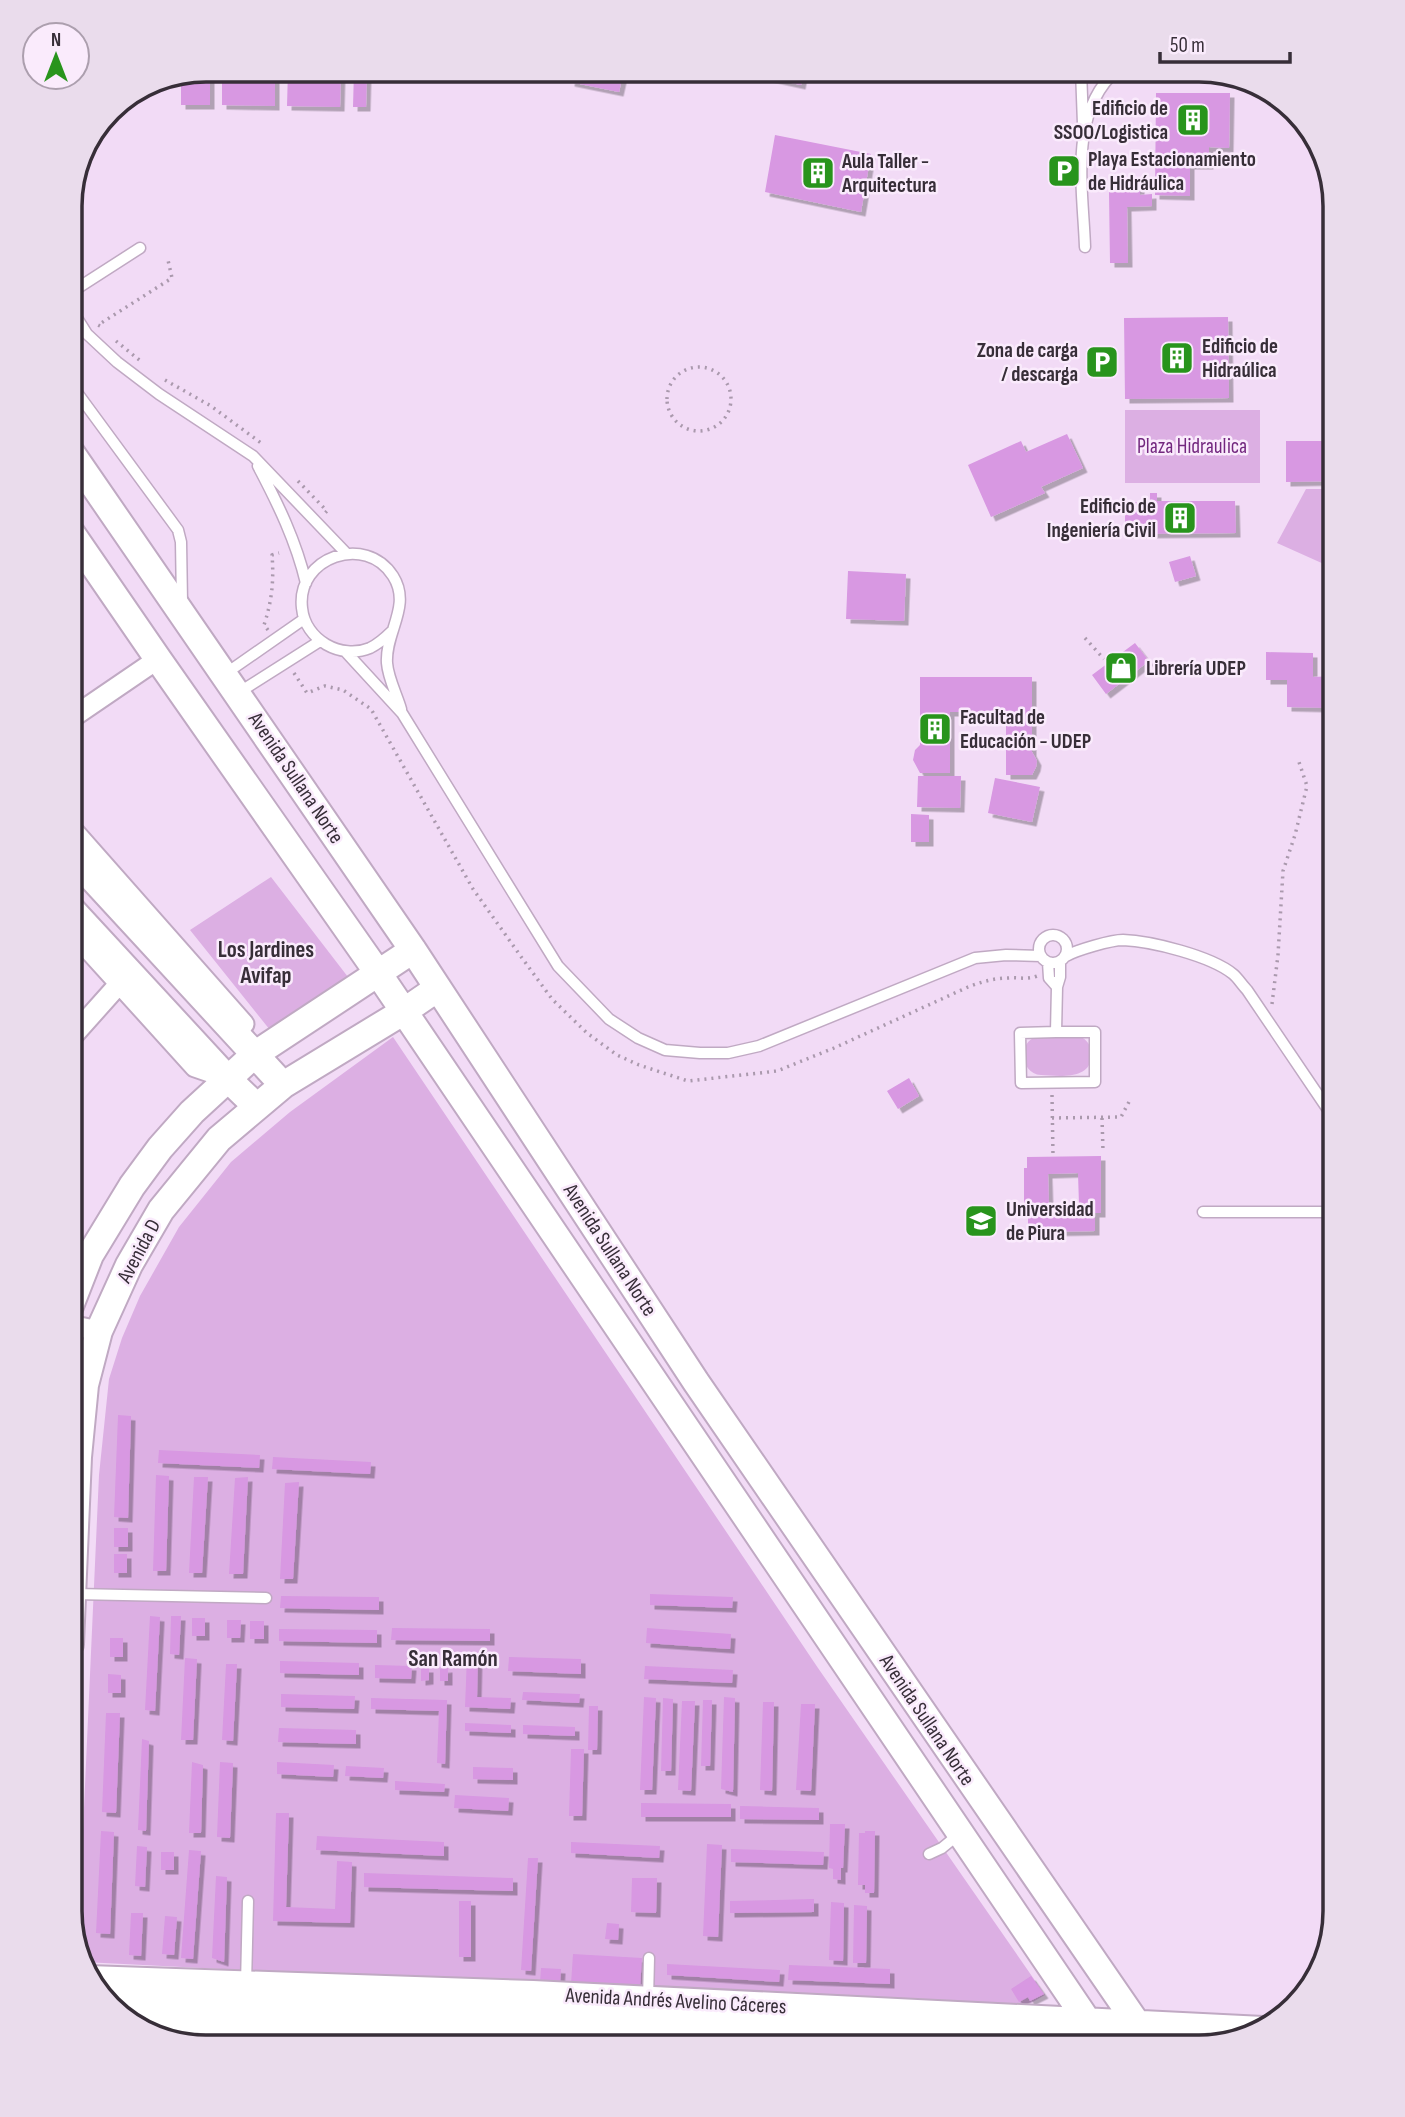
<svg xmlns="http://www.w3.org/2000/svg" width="1405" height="2117" font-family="'Sofia Sans Condensed',sans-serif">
	<defs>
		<filter id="shadow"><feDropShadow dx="4.5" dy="4.5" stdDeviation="0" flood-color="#0004"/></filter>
	</defs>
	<rect width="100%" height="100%" fill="#f2dbf6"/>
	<path fill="#dcafe3" d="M 1125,410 L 1260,410 L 1260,483 L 1125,483 Z
		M 1306,489 L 1335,489 L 1335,569 L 1277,543 Z
		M 271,877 L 348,977 L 270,1030 L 190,930 Z
		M 1080,1036 C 1088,1041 1093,1047 1091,1058 C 1089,1080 1058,1076 1041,1075 C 1021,1074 1017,1043 1036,1037 C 1047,1034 1068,1036 1080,1036 Z
		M 393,1037 L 818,1668 L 1045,1995 L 1031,2003 L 1013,2005 L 533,1985 L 84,1962 L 78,1941 L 99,1475 L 109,1379 L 122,1338 L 140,1296 L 179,1227 L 231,1162 L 290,1112 Z"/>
	<path fill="#d898e2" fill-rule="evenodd" filter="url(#shadow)" d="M 210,70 L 210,105 L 181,105 L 181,75 Z
		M 222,70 L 275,70 L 275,106 L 222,105 Z
		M 288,70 L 341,70 L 340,107 L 287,106 Z
		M 354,70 L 367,70 L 366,107 L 353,107 Z
		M 572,70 L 624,70 L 619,92 L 570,82 Z
		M 737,70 L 804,70 L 801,85 L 736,71 Z
		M 1156,93 L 1230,93 L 1229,148 L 1209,147 L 1209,165 L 1190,165 L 1190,196 L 1155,195 Z
		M 775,135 L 871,154 L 861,212 L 765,192 Z
		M 1122,182 L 1140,182 L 1140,195 L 1152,194 L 1152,206 L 1127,207 L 1128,263 L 1110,263 L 1109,192 Z
		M 1228,317 L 1229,398 L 1125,399 L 1124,318 Z
		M 1067,434 L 1083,468 L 1041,487 L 1045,493 L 991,517 L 968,465 L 1021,441 L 1026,452 Z
		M 1286,441 L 1335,441 L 1335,481 L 1286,482 Z
		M 1150,493 L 1157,493 L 1157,501 L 1235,501 L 1236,533 L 1125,534 L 1125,502 L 1150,502 Z
		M 1190,556 L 1196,576 L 1175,582 L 1169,562 Z
		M 848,571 L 906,574 L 904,621 L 846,619 Z
		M 1135,643 L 1149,661 L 1106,694 L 1092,675 Z
		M 1266,652 L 1313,653 L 1313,677 L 1335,676 L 1335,698 L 1332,698 L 1331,708 L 1287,707 L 1287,680 L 1266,680 Z
		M 920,677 L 1032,677 L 1032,752 L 1037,761 L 1036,767 L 1032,775 L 1006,775 L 1006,712 L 950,712 L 950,773 L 920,773 L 913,760 L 915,750 L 920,745 Z
		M 918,776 L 961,776 L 960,808 L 917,807 Z
		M 995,778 L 1040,787 L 1032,822 L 988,813 Z
		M 911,814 L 929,815 L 929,842 L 911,842 Z
		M 909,1078 L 919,1096 L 898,1109 L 887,1091 Z
		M 1101,1156 L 1101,1213 L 1095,1213 L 1095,1231 L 1035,1232 L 1035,1225 L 1028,1225 L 1028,1211 L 1024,1211 L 1024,1168 L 1027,1168 L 1027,1157 ZM 1078,1173 L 1079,1205 L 1049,1206 L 1048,1174 Z
		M 118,1415 L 131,1416 L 128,1518 L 114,1517 Z
		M 159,1450 L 260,1455 L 259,1468 L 158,1463 Z
		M 273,1457 L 371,1462 L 370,1474 L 272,1469 Z
		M 156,1475 L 169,1476 L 166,1571 L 153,1571 Z
		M 194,1477 L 208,1477 L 202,1573 L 189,1573 Z
		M 248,1477 L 243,1574 L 229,1574 L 235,1478 Z
		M 299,1482 L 293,1579 L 280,1579 L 285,1483 Z
		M 114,1528 L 128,1528 L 128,1547 L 114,1547 Z
		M 114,1554 L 127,1554 L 127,1573 L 114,1573 Z
		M 650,1594 L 733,1597 L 732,1608 L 650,1605 Z
		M 281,1596 L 379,1597 L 379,1610 L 280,1608 Z
		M 150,1616 L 160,1617 L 155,1711 L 145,1710 Z
		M 171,1616 L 181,1616 L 179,1655 L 170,1654 Z
		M 192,1618 L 205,1618 L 205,1636 L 192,1636 Z
		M 227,1620 L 241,1620 L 240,1638 L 227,1638 Z
		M 250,1621 L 264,1621 L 264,1639 L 250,1639 Z
		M 392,1628 L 490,1629 L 490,1641 L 391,1640 Z
		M 647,1628 L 731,1634 L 730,1649 L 646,1643 Z
		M 279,1629 L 377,1630 L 377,1643 L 279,1641 Z
		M 110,1638 L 123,1638 L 123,1657 L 110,1657 Z
		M 467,1656 L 478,1656 L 477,1697 L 511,1698 L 510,1709 L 465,1707 Z
		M 509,1657 L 581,1659 L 581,1674 L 508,1671 Z
		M 185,1658 L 197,1659 L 193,1740 L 181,1740 Z
		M 280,1661 L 359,1663 L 359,1675 L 280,1673 Z
		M 226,1664 L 237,1664 L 233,1741 L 222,1740 Z
		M 375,1665 L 412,1666 L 411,1679 L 375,1678 Z
		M 645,1666 L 733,1670 L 732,1683 L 644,1679 Z
		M 421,1668 L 429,1668 L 429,1680 L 421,1681 Z
		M 448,1668 L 448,1681 L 440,1681 L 440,1669 Z
		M 108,1674 L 121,1675 L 121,1693 L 108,1693 Z
		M 523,1692 L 580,1694 L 579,1703 L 522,1700 Z
		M 281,1694 L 355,1696 L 354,1709 L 281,1707 Z
		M 644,1697 L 656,1698 L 652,1790 L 640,1790 Z
		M 724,1697 L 735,1698 L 733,1792 L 721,1789 Z
		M 371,1698 L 447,1700 L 445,1764 L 437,1763 L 439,1711 L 371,1709 Z
		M 663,1698 L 673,1699 L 671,1771 L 661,1771 Z
		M 703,1700 L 712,1700 L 710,1766 L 701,1766 Z
		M 682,1701 L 695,1701 L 691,1791 L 678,1790 Z
		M 763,1702 L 774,1702 L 772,1791 L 760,1790 Z
		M 801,1704 L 815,1704 L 811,1791 L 796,1790 Z
		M 589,1706 L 598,1706 L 597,1750 L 588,1750 Z
		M 106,1713 L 120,1713 L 116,1813 L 102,1812 Z
		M 465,1723 L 511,1725 L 511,1733 L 465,1731 Z
		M 523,1725 L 575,1727 L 575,1736 L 523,1734 Z
		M 279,1728 L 356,1730 L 356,1744 L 278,1742 Z
		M 142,1739 L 149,1741 L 146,1831 L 138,1830 Z
		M 571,1749 L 584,1749 L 582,1816 L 569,1816 Z
		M 192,1762 L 203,1765 L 201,1833 L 189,1833 Z
		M 220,1762 L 233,1763 L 230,1838 L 217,1837 Z
		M 277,1762 L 334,1765 L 333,1777 L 277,1774 Z
		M 346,1766 L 384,1768 L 383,1778 L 345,1776 Z
		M 473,1767 L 513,1768 L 513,1780 L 473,1779 Z
		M 395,1781 L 445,1784 L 444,1792 L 395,1790 Z
		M 455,1795 L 509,1798 L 508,1811 L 454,1808 Z
		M 641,1803 L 731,1804 L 731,1817 L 641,1817 Z
		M 740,1806 L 819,1808 L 819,1820 L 740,1819 Z
		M 276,1813 L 289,1813 L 286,1907 L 335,1909 L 337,1861 L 352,1862 L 350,1923 L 273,1921 Z
		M 830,1824 L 845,1824 L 843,1868 L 841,1868 L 841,1880 L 833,1879 L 833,1869 L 829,1868 Z
		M 101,1831 L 114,1832 L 110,1934 L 96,1933 Z
		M 865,1831 L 875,1831 L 874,1893 L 865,1893 L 865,1885 L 858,1885 L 859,1833 L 865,1833 Z
		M 317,1836 L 444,1842 L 444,1856 L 316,1850 Z
		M 571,1842 L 660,1846 L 659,1858 L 571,1853 Z
		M 707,1844 L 722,1845 L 718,1937 L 703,1936 Z
		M 137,1846 L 147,1847 L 145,1887 L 135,1886 Z
		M 731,1849 L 824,1852 L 823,1865 L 731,1862 Z
		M 189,1850 L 201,1851 L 193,1959 L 181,1958 Z
		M 161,1852 L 174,1852 L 174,1870 L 161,1870 Z
		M 528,1858 L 538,1858 L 531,1971 L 521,1970 Z
		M 364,1873 L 513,1878 L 513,1891 L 364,1887 Z
		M 216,1876 L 227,1877 L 224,1962 L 212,1958 Z
		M 632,1878 L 657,1878 L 656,1913 L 631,1912 Z
		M 814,1899 L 814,1912 L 730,1913 L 730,1901 Z
		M 459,1901 L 471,1901 L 471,1957 L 459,1957 Z
		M 831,1902 L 844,1903 L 843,1961 L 829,1960 Z
		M 854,1905 L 867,1906 L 866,1963 L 853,1963 Z
		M 131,1913 L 143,1913 L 141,1956 L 129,1955 Z
		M 165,1916 L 177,1917 L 174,1955 L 162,1954 Z
		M 607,1923 L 619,1924 L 618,1940 L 605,1939 Z
		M 573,1954 L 642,1958 L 640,1988 L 571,1984 Z
		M 667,1964 L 780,1970 L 779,1982 L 667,1975 Z
		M 789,1965 L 890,1969 L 890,1984 L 788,1980 Z
		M 541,1968 L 561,1969 L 560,1984 L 540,1983 Z
		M 1031,1976 L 1044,1994 L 1030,2001 L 1028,1997 L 1019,2002 L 1011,1989 Z"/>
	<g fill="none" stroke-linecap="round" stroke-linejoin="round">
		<defs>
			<path id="lane" d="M 1081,70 L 1083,124
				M 78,164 L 84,160
				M 1085,247 C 1083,189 1068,112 1117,70
				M 70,293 L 140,248
				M 70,307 L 87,334 L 117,362 L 159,394 L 253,456 L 346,553
				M 70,383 L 178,530 L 181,542 L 182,602
				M 258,466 C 278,504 296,541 306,583
				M 391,632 C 385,638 378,644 370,648 C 341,660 305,640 302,608 C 296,557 366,533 393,576 C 412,606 385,632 387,663 C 388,678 397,695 401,709
				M 345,651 L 402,713 L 558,966 L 609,1019 L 638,1038 L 665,1050 L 700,1053 L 728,1053 L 759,1046 L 975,958 L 1006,955 L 1041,956
				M 225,674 L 304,619
				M 238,693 L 320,641
				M1039 949a14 14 0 1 1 28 0a14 14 0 1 1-28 0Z
				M 1066,956 C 1077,950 1111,940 1123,940 C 1151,941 1211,956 1233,974 C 1238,978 1242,985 1247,990 L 1335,1120
				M 1048,962 L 1049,978 L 1057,987
				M 1056,1032 L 1095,1032 L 1095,1082 L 1021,1083 L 1020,1033 Z
				M 1056,1032 L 1057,987 L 1060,977 L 1060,962
				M 1203,1212 L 1335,1212
				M 75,1594 L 266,1598
				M 929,1854 L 942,1848 L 959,1834
				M 246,1984 L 248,1901
				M 648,1999 L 649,1958"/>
			<path id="street" d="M 70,719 L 158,659
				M 70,827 L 244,1024
				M 70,929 L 195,1067 L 224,1077
				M 70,1039 L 120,983
				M 70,1325 L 99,1331"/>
			<path id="secondary" d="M 70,451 L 413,950 L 696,1382 L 1153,2047
				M 70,531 L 158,659 L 378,973 L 1105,2047
				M 70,854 L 283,1085
				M 70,908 L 227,1078 L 256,1106
				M 70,1306 L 90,1255 L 132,1186 L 160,1148 L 192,1112 L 254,1055 L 413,950
				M 70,1644 L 78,1457 L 85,1385 L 99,1331 L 129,1265 L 161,1210 L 219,1139 L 283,1085 L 403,1012 L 438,988
				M 88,1979 L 533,1994 L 1263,2030"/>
			<path id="highway" d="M 111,2001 L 1102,2043 L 1137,2047
				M 147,2031 L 501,2047"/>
		</defs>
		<use href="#lane" stroke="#c0a9c3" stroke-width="13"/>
		<use href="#street" stroke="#c0a9c3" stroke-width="23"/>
		<use href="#secondary" stroke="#c0a9c3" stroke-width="30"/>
		<use href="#highway" stroke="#c0a9c3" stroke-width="38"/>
		<path stroke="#aa99ad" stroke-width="3.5" stroke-dasharray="2 5" stroke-linecap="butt" d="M 100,326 L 98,325 L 172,278 L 168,260
			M 116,341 L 143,363
			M667 399a32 32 0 1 1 64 0a32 32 0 1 1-64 0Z
			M 165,380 L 211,406 L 261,443
			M 298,481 L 327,511 L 325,513
			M 268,630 L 264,625 C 272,601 274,580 272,555 L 279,553
			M 1085,638 L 1104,659
			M 294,673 L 307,693 L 325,686 L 343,690 L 371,709 L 473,889 L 522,958 L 552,999 L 587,1033 L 617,1055 L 639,1065 L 688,1081 L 777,1071 L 834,1048 L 968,987 C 981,982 994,978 1008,978 C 1018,977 1027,980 1037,976
			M 1272,1004 L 1278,955 L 1283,871 L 1295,835 L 1307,786 L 1298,759
			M 1052,1095 L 1053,1156
			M 1052,1118 L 1121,1117 L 1130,1100
			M 1102,1118 L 1103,1151
			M 70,1737 L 74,1665"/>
		<use href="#lane" stroke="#fff" stroke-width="10"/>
		<use href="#street" stroke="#fff" stroke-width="19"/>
		<use href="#secondary" stroke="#fff" stroke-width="26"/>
		<use href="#highway" stroke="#fff" stroke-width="35"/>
	</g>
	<defs>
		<symbol id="building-square" viewBox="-11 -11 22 22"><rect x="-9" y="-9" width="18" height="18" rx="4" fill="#28941c" stroke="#faebfc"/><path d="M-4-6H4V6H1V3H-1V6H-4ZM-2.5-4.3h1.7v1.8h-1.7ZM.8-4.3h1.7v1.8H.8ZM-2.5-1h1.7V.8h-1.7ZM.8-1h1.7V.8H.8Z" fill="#fff"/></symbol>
		<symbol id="parking-square" viewBox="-11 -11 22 22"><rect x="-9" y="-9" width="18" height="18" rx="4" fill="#28941c" stroke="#faebfc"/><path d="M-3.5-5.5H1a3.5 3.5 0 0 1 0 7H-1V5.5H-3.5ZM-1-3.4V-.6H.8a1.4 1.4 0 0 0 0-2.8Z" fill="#fff"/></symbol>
		<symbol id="shop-square" viewBox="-11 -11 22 22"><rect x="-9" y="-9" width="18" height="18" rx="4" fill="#28941c" stroke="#faebfc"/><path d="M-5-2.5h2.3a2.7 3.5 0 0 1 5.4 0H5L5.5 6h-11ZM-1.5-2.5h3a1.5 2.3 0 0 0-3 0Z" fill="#fff"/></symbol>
		<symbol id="university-square" viewBox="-11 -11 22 22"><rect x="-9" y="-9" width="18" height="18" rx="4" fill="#28941c" stroke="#faebfc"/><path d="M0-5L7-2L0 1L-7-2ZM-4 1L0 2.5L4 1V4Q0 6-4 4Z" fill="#fff"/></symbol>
	</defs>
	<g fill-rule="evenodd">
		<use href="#building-square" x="1174" y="101" width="38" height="38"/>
		<use href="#parking-square" x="1045" y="152" width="38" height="38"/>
		<use href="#building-square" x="799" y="154" width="38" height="38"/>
		<use href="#building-square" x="1158" y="339" width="38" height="38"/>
		<use href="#parking-square" x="1083" y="343" width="38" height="38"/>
		<use href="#building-square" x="1161" y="499" width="38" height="38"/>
		<use href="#shop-square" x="1102" y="649" width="38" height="38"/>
		<use href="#building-square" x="916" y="710" width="38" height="38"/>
		<use href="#university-square" x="962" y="1202" width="38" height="38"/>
	</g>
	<g text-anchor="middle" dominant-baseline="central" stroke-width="5" stroke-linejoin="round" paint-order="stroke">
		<g font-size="21" font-weight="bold" fill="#372e38" stroke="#faebfc" text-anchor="start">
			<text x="1168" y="108" text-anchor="end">Edificio de<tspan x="1168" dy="24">SSOO/Logistica</tspan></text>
			<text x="1088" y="159">Playa Estacionamiento<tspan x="1088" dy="24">de Hidráulica</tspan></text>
			<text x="842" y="161">Aula Taller -<tspan x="842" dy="24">Arquitectura</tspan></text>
			<text x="1202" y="346">Edificio de<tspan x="1202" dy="24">Hidraúlica</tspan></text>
			<text x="1078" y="350" text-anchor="end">Zona de carga<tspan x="1078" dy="24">/ descarga</tspan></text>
			<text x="1156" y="506" text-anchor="end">Edificio de<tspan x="1156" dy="24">Ingeniería Civil</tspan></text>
			<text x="1146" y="668">Librería UDEP</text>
			<text x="960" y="717">Facultad de<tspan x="960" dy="24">Educación - UDEP</tspan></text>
			<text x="1006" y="1209">Universidad<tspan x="1006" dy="24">de Piura</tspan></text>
		</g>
		<g font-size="21" fill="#73277f" stroke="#faebfc">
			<text x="1192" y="446">Plaza Hidraulica</text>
		</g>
		<g font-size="21" fill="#372e38" stroke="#faebfc">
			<text transform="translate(296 778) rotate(56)">Avenida Sullana Norte</text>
			<text transform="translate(610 1250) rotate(57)">Avenida Sullana Norte</text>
			<text transform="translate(139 1251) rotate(-62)">Avenida D</text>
			<text transform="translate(927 1720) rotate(56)">Avenida Sullana Norte</text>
			<text transform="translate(676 2001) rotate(3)">Avenida Andrés Avelino Cáceres</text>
		</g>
		<g font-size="23" font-weight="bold" fill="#372e38" stroke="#faebfc">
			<text x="266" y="950">Los Jardines<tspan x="266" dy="26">Avifap</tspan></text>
			<text x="453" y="1659">San Ramón</text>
		</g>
	</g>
	<path d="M0 0H1405V2117H0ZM206 82H1199A124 124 0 0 1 1323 206V1911A124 124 0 0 1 1199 2035H206A124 124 0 0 1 82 1911V206A124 124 0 0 1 206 82Z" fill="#eadcec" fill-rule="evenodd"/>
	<path fill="none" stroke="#372e38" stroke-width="3.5" d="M206 82H1199A124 124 0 0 1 1323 206V1911A124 124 0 0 1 1199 2035H206A124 124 0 0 1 82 1911V206A124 124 0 0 1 206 82Z"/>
	<g transform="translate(56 56)"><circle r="33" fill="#faebfc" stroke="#ac9fae" stroke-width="2"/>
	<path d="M0-5L12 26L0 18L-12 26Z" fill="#28941c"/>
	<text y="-10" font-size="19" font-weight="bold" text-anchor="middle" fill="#372e38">N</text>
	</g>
	<path d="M1160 52v10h130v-10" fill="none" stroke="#372e38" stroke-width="3.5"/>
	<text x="1170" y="52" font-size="21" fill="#372e38" stroke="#faebfc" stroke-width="5" paint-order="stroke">50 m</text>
</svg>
